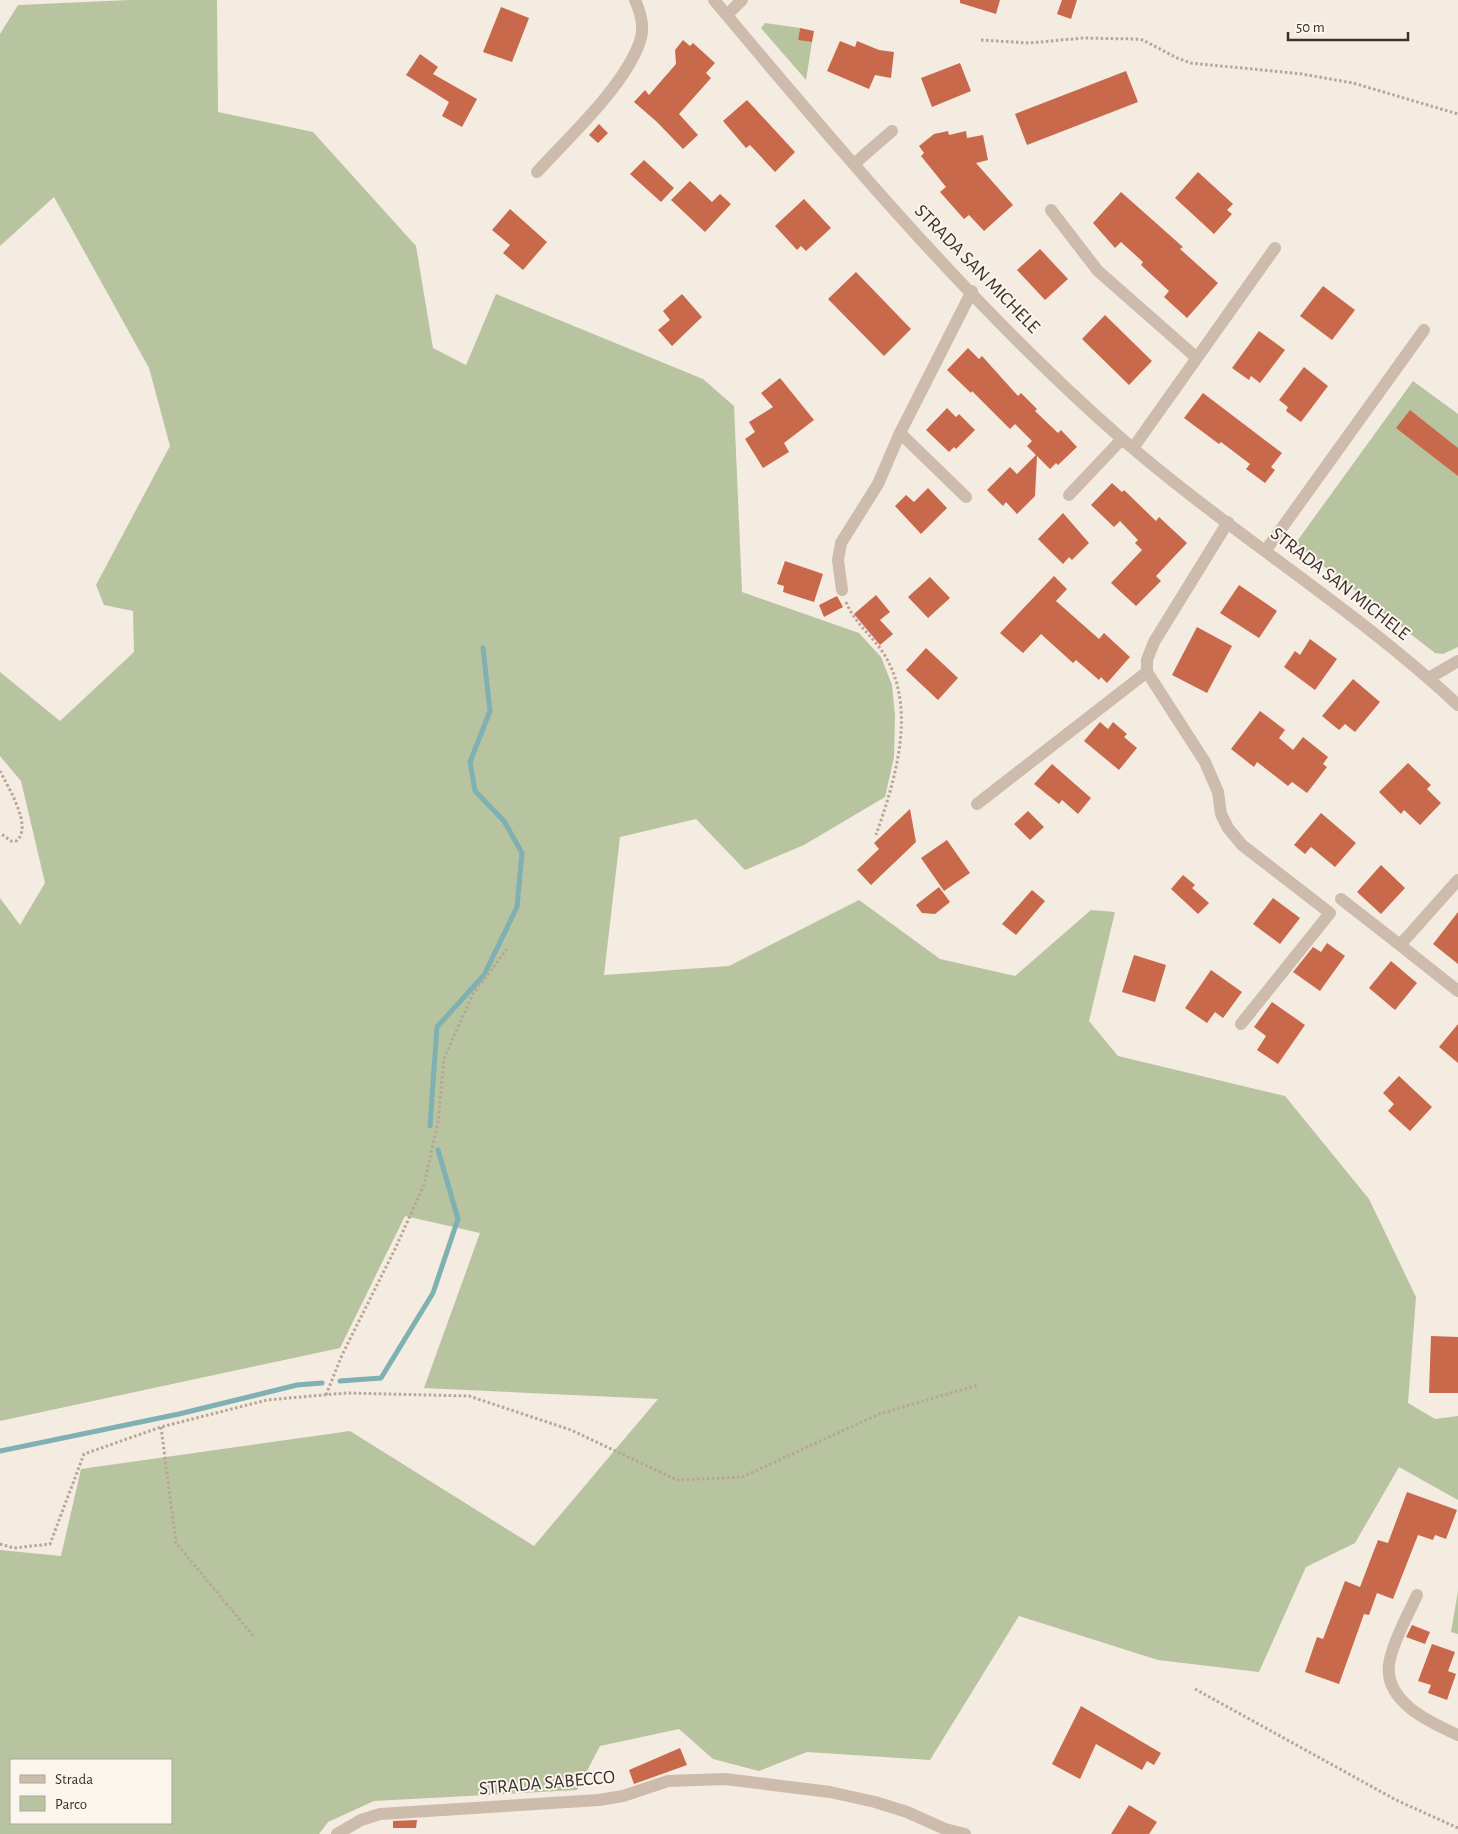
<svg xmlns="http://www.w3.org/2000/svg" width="1458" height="1834" font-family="'Alegreya Sans',sans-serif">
	<rect width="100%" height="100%" fill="#f4ebe1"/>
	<path fill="#b8c4a0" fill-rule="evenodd" d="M 130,0 L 217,0 L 218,112 L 313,132 L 416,246 L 433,348 L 466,365 L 496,294 L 703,379 L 734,406 L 742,592 L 859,633 L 881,657 L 892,685 L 895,716 L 894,757 L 885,797 L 804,845 L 745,870 L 696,819 L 620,837 L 604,975 L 729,966 L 859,900 L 940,959 L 1015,976 L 1091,910 L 1115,912 L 1089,1021 L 1118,1056 L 1285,1096 L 1369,1199 L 1416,1297 L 1408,1403 L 1435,1419 L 1458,1416 L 1458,1500 L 1399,1467 L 1355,1543 L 1306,1567 L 1259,1672 L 1158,1660 L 1019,1616 L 930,1760 L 807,1752 L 759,1771 L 713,1759 L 679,1729 L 600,1746 L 577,1790 L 374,1801 L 328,1822 L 319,1834 L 0,1834 L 0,1550 L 61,1556 L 81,1469 L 350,1431 L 534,1546 L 658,1399 L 424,1388 L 480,1233 L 405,1216 L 340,1348 L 0,1421 L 0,898 L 20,925 L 45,883 L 21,781 L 0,756 L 0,672 L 60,721 L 134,652 L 133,611 L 104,605 L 96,585 L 170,446 L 149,368 L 54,197 L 0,246 L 0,34 L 18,5 ZM 11,1760 L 171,1760 L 171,1823 L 11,1823 Z
		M 765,23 L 800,28 L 798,39 L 812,42 L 806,80 L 761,28 Z
		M 1413,381 L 1458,414 L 1458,647 L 1443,654 L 1435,653 L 1295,544 Z
		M 1458,1591 L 1458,1634 L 1451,1632 Z"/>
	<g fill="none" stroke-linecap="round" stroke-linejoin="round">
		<path stroke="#7fb0b2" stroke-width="5" d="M 430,1126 L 437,1027 L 484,975 L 517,907 L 522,853 L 504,821 L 475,791 L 470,762 L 490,711 L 483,648
			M 340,1381 L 381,1378 L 433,1293 L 458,1219 L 438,1150
			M 0,1451 L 179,1414 L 297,1385 L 322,1383"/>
	</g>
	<path fill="#c8694b" d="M 960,0 L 1000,0 L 996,14 L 960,3 Z
		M 1062,0 L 1077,0 L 1071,19 L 1057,14 Z
		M 501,7 L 529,18 L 512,62 L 483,52 Z
		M 800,28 L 814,31 L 812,42 L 798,40 Z
		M 683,40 L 690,46 L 693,43 L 715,63 L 706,73 L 711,78 L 679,114 L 698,135 L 683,149 L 657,122 L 634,102 L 645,90 L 649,95 L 676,64 L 675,50 Z
		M 840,41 L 855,47 L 857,41 L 879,50 L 894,52 L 891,78 L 875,75 L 869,89 L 827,71 Z
		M 420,54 L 438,67 L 433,74 L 477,99 L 462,127 L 442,116 L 449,102 L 406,75 Z
		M 960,63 L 971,91 L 932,107 L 921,78 Z
		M 1126,71 L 1138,102 L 1027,145 L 1015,114 Z
		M 747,100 L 795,152 L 775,172 L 750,145 L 746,148 L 723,121 Z
		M 599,124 L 608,133 L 598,143 L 589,135 Z
		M 948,131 L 949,135 L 966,131 L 967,138 L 983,135 L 988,160 L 976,163 L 1013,205 L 984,231 L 969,215 L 964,219 L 940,192 L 946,187 L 921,156 L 924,153 L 919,146 L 934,134 Z
		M 644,160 L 674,188 L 661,202 L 630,174 Z
		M 1198,172 L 1233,204 L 1227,210 L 1232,214 L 1214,234 L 1175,198 Z
		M 690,181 L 712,202 L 720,194 L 731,204 L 705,232 L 671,200 Z
		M 1121,192 L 1183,247 L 1180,249 L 1218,283 L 1187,318 L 1164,297 L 1169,291 L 1141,265 L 1143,262 L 1121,242 L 1115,248 L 1093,223 Z
		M 804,199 L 831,228 L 806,251 L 801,246 L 797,250 L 775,226 Z
		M 510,209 L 547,242 L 523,270 L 503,253 L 510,245 L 492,230 Z
		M 1040,249 L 1068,279 L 1045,300 L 1017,270 Z
		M 856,272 L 911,329 L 884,356 L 828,299 Z
		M 1323,286 L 1355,310 L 1332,340 L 1300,316 Z
		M 682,294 L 702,317 L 672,346 L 658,330 L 670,320 L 663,311 Z
		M 1105,315 L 1152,361 L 1129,385 L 1082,339 Z
		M 1259,331 L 1285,350 L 1260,383 L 1251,376 L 1249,380 L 1232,368 Z
		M 968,348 L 979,359 L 982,356 L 1018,396 L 1021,393 L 1037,409 L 1035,411 L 1058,433 L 1061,430 L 1077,447 L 1058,465 L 1056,463 L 1050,469 L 1037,456 L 1035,496 L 1017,514 L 1006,502 L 1003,506 L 987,490 L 1010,467 L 1017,474 L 1036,455 L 1027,446 L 1032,441 L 1015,424 L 1010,429 L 972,391 L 971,393 L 947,370 Z
		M 1304,367 L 1328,386 L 1301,422 L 1286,411 L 1288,407 L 1279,400 Z
		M 780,378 L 814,420 L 784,443 L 789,452 L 763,468 L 745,439 L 755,432 L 749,422 L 773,407 L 761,393 Z
		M 1203,393 L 1282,453 L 1271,467 L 1275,470 L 1265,483 L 1246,469 L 1250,464 L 1221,442 L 1219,444 L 1184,418 Z
		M 947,408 L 956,417 L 959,414 L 975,430 L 956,449 L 954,447 L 949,452 L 926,430 Z
		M 1410,410 L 1458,448 L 1458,476 L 1396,428 Z
		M 1112,483 L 1122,492 L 1124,490 L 1156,521 L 1159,517 L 1187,543 L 1156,576 L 1161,581 L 1136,606 L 1111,583 L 1142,550 L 1135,543 L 1138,540 L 1120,521 L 1114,527 L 1091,505 Z
		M 928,488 L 947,508 L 921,534 L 895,506 L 906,495 L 914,502 Z
		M 1063,513 L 1089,543 L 1072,560 L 1069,557 L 1063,564 L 1038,539 Z
		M 785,561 L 823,574 L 814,602 L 783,592 L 784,586 L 777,584 Z
		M 1054,576 L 1067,589 L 1056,601 L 1099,639 L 1104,633 L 1130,657 L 1107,683 L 1101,677 L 1099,680 L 1076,660 L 1073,663 L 1041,634 L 1023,653 L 1000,633 Z
		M 930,577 L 950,598 L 928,618 L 908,597 Z
		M 1239,585 L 1277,611 L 1259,638 L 1220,613 Z
		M 876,595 L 890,612 L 880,620 L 893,634 L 880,645 L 854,614 Z
		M 837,596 L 843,607 L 824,617 L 819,605 Z
		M 1197,627 L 1232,646 L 1207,693 L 1172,675 Z
		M 1310,639 L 1337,659 L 1315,690 L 1284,667 L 1295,651 L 1300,655 Z
		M 926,648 L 958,678 L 938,700 L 906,670 Z
		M 1353,679 L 1380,702 L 1355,732 L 1345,724 L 1339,730 L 1322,716 Z
		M 1260,711 L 1285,730 L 1279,738 L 1293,750 L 1303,737 L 1328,757 L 1323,764 L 1327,767 L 1307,793 L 1292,782 L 1288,786 L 1257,762 L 1254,767 L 1231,749 Z
		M 1100,722 L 1108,729 L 1113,722 L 1127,734 L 1124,737 L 1137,748 L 1119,770 L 1084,741 Z
		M 1408,763 L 1431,785 L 1427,789 L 1441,803 L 1420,825 L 1404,810 L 1401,814 L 1379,792 Z
		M 1052,764 L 1091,798 L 1078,814 L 1062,800 L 1059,804 L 1034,784 Z
		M 910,809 L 916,842 L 871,885 L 857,870 L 879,849 L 874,843 Z
		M 1028,811 L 1044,827 L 1030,840 L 1014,824 Z
		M 1321,813 L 1356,843 L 1335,867 L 1311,847 L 1305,854 L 1294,845 Z
		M 947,840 L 970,873 L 944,891 L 921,858 Z
		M 1381,865 L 1405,888 L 1381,914 L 1357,892 Z
		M 1183,875 L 1195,885 L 1192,888 L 1209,903 L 1198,914 L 1171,889 Z
		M 939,887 L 950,902 L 935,914 L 922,913 L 916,905 Z
		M 1032,890 L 1045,901 L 1016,935 L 1002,924 Z
		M 1273,898 L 1300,918 L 1280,944 L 1253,924 Z
		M 1458,912 L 1458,964 L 1433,944 Z
		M 1327,943 L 1345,956 L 1320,991 L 1293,972 L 1313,947 L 1321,952 Z
		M 1134,955 L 1166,965 L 1155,1002 L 1122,992 Z
		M 1391,961 L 1417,983 L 1395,1010 L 1369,988 Z
		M 1211,970 L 1242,992 L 1223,1018 L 1215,1012 L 1207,1023 L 1185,1008 Z
		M 1272,1002 L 1305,1025 L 1278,1064 L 1257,1050 L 1266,1036 L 1254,1027 Z
		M 1458,1024 L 1458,1063 L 1439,1047 Z
		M 1399,1076 L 1432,1107 L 1410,1131 L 1388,1111 L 1394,1104 L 1383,1093 Z
		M 1431,1336 L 1458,1337 L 1458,1393 L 1429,1393 Z
		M 1407,1492 L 1457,1510 L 1446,1539 L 1435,1535 L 1433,1540 L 1418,1535 L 1393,1599 L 1377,1593 L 1369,1615 L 1364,1614 L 1339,1684 L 1305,1672 L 1317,1637 L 1323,1639 L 1345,1581 L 1360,1587 L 1378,1540 L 1388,1543 Z
		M 1412,1625 L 1430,1632 L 1425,1644 L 1406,1637 Z
		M 1432,1644 L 1455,1652 L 1448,1671 L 1456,1674 L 1447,1700 L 1428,1693 L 1431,1685 L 1418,1681 Z
		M 1081,1706 L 1161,1753 L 1154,1765 L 1147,1761 L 1142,1770 L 1096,1744 L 1080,1779 L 1052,1764 Z
		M 680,1748 L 687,1765 L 634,1784 L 629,1770 Z
		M 1129,1805 L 1157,1822 L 1149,1834 L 1111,1834 Z
		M 417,1820 L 416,1828 L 393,1828 L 393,1821 Z"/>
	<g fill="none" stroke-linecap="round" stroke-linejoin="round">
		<path stroke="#b9a596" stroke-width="3" stroke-dasharray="2.5 2.5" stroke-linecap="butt" d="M 981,40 L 1029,43 L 1083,38 L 1135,39 L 1143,40 L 1177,58 L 1191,63 L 1302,74 L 1353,83 L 1458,114
			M 846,602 C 855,624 872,635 884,654 C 918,709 895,780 876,835
			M 0,771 C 7,785 34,828 16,841 L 11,841 L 0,833
			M 326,1395 L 342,1355 L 395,1249 L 424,1185 L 438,1122 L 444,1058 L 473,994 L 507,949
			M 161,1427 L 176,1543 L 255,1638
			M 0,1544 L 14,1548 L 50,1544 L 84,1454 L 161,1427 L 267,1400 L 346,1393 L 469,1396 L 571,1430 L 677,1480 L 742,1477 L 879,1414 L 978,1385
			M 1195,1689 L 1396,1800 L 1458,1828"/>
		<path stroke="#cdbbac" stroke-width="12" d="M 714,0 C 842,153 972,307 1122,439 C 1230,533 1353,607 1458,705
			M 727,15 L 742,0
			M 854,164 L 892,131
			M 537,172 C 569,137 628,83 641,38 C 644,26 640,11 635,0
			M 1051,210 L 1098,271 L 1197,358
			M 900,433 L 966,497
			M 1133,448 L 1275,248
			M 1069,495 L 1122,439
			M 1228,522 L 1154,642 L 1147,660 L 1147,672 L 1205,762 L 1218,792 L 1221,814 L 1228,828 L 1242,845 L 1330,913 L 1241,1024
			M 1266,550 L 1424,330
			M 842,590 L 838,560 L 841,543 L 878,484 L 900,433 L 972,291
			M 1429,678 L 1458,661
			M 977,804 L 1147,672
			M 1458,880 L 1400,945 L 1458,991
			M 1341,899 L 1400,945
			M 1417,1595 C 1408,1615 1395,1637 1390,1659 C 1380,1700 1429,1722 1458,1735
			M 337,1834 L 361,1820 L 380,1814 L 599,1800 L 623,1796 L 668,1781 L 725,1779 L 830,1792 L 875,1802 L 907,1812 L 945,1829 L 965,1834"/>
	</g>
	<g text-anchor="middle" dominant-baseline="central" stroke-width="4" stroke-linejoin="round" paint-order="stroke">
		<g font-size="19" fill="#3b302b" stroke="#fbf5ee">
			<text transform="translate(977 269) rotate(46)">STRADA SAN MICHELE</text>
			<text transform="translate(1340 584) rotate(38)">STRADA SAN MICHELE</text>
			<text transform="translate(547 1783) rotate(-5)">STRADA SABECCO</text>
		</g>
	</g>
	<rect x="10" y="1759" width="162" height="65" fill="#fbf5ee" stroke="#aea6a0"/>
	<rect x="20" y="1775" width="25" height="8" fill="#cdbbac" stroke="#aea6a0"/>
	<text x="55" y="1784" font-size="15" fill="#3b302b">Strada</text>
	<rect x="20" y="1796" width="25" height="15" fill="#b8c4a0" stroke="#aea6a0"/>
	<text x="55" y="1809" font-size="15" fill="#3b302b">Parco</text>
	<path d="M1288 32v8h120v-8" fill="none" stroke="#3b302b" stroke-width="2.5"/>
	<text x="1296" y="32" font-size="15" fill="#3b302b" stroke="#fbf5ee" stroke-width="4" paint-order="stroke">50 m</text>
</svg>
